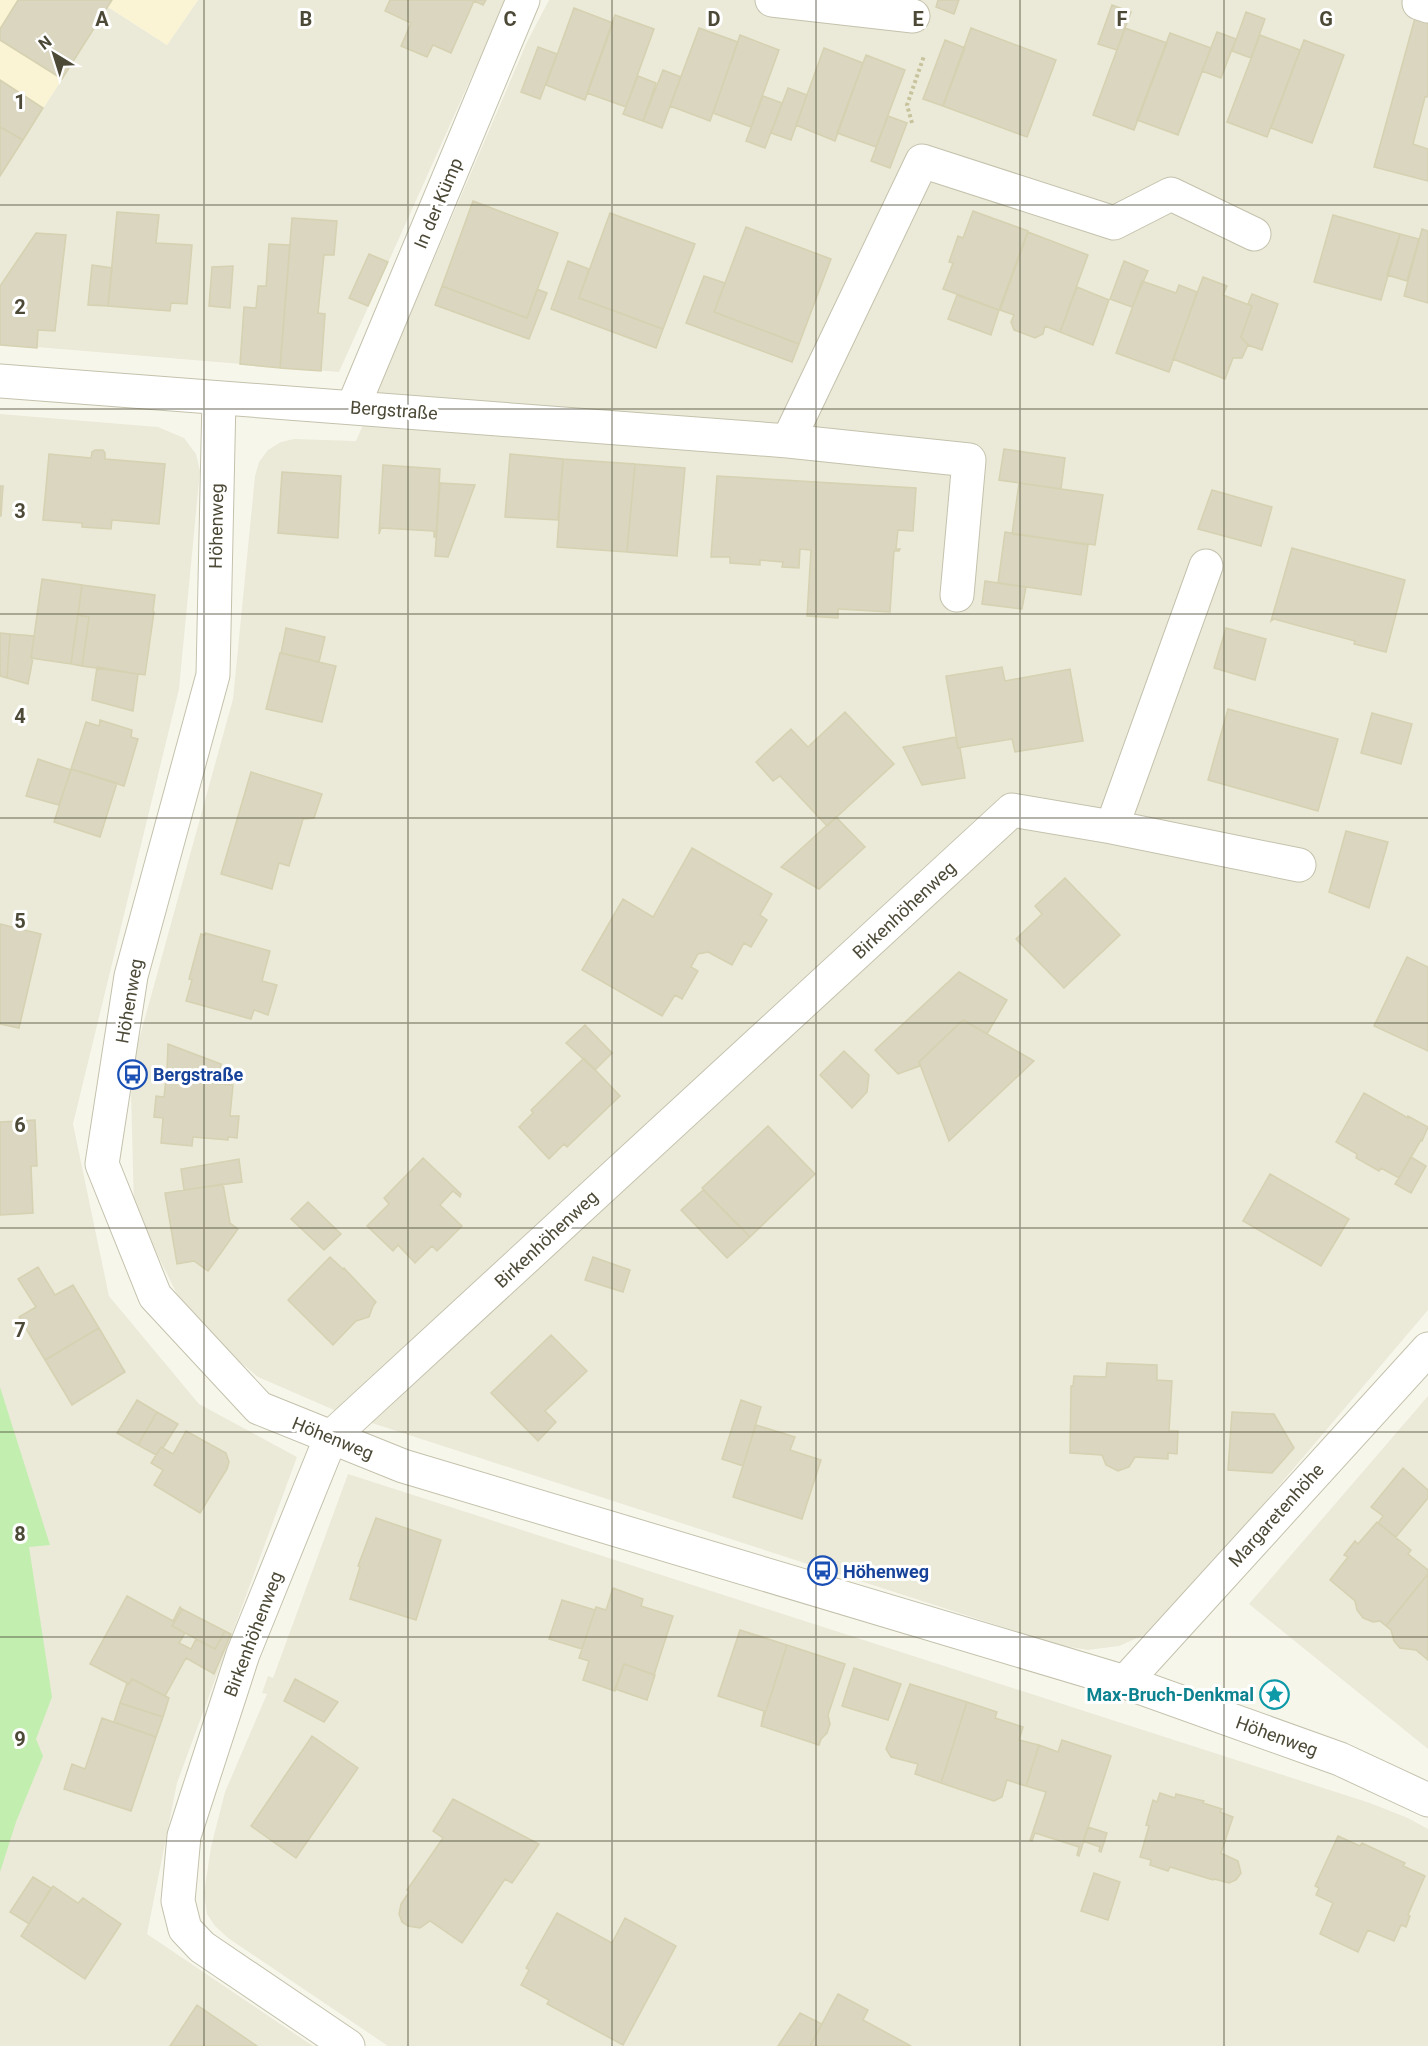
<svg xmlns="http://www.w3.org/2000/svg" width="1428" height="2046" font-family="Roboto,sans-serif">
	<rect width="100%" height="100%" fill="#f7f6eb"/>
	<path fill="#ebead8" d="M 198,0 L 506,0 L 339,372 L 0,344 L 0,127 L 23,140 L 108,7 L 167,45 Z
		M 549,0 L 1428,0 L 1428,1310 L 1170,1614 L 1146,1634 L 1119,1646 L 1088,1650 L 1058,1645 L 341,1413 L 258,1377 L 190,1320 L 134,1208 L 131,1094 L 135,1054 L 233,699 L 255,476 L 259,462 L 268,450 L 281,442 L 294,439 L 356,441 L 527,42 Z
		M 0,414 L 158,427 L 184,438 L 196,454 L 200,471 L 179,689 L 73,1124 L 109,1296 L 199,1404 L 297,1457 L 177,1783 L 147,1934 L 313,2046 L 0,2046 Z
		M 1428,1396 L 1428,1749 L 1249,1604 Z
		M 348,1474 L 1370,1803 L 1408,1818 L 1428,1829 L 1428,2046 L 388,2046 L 228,1938 L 215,1926 L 207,1914 L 204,1893 L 211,1847 L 225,1792 L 267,1694 L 262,1693 L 268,1676 L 273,1678 Z"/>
	<path fill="#faf4d5" d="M 0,0 L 198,0 L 167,45 L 108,7 L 23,140 L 0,127 Z"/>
	<path fill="#c2eeb0" d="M 0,1387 L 50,1545 L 29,1547 L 52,1697 L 36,1739 L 43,1756 L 16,1822 L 0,1872 Z"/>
	<path fill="#dad6bf" stroke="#d5d1b1" stroke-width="1.5" d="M 18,0 L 112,0 L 62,79 L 0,40 L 0,29 Z
		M 390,0 L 486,0 L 483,5 L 474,1 L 451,53 L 433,45 L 427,57 L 401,46 L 411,23 L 385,11 Z
		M 938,0 L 959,0 L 954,14 L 936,7 Z
		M 1112,5 L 1131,12 L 1117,50 L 1098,44 Z
		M 574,8 L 613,23 L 585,100 L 546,85 Z
		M 1246,12 L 1265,19 L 1251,58 L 1232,51 Z
		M 615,15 L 654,29 L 626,107 L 587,93 Z
		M 1415,18 L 1428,21 L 1428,94 L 1427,97 L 1425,97 L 1413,144 L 1428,149 L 1428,181 L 1374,167 Z
		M 699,28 L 738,42 L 710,121 L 670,106 Z
		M 971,28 L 1056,60 L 1027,137 L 943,106 Z
		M 1125,28 L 1167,43 L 1134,130 L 1093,115 Z
		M 1217,32 L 1236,39 L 1221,78 L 1202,71 Z
		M 1170,33 L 1211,48 L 1178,135 L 1137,120 Z
		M 740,35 L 779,50 L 751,127 L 713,113 Z
		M 1260,35 L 1300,50 L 1267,137 L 1227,122 Z
		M 945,40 L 965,48 L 943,106 L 923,99 Z
		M 1304,40 L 1344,55 L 1312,143 L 1271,128 Z
		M 538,47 L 557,54 L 540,99 L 521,92 Z
		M 824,48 L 863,63 L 835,141 L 796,125 Z
		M 866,55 L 905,70 L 876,147 L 837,133 Z
		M 663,70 L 681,77 L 662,128 L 643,121 Z
		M 638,76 L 656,83 L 643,121 L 623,114 Z
		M 0,80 L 43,108 L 23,140 L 0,127 Z
		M 788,88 L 807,95 L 791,140 L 771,133 Z
		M 763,96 L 782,103 L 765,148 L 746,141 Z
		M 888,116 L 907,123 L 890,168 L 871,161 Z
		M 0,127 L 23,140 L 0,176 Z
		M 473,201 L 558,233 L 527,318 L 442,286 Z
		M 973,211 L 1028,231 L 999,310 L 943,289 L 953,263 L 949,262 L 958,236 L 963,238 Z
		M 117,212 L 159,215 L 156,243 L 192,245 L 187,304 L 171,303 L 170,311 L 108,306 Z
		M 610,213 L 695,244 L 663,329 L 579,298 Z
		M 1333,215 L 1400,234 L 1381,300 L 1314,282 Z
		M 292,218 L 337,221 L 334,255 L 324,255 L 318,313 L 325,314 L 321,371 L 280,368 Z
		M 746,227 L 831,259 L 799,344 L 714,312 Z
		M 1422,229 L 1428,231 L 1428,303 L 1404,296 Z
		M 1028,232 L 1088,255 L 1060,332 L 1045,326 L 1043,334 L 1035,338 L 1014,330 L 1011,322 L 1014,315 L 1000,310 Z
		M 36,233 L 66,235 L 55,331 L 38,330 L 37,348 L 0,345 L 0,286 Z
		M 1400,234 L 1419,239 L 1407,281 L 1387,275 Z
		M 269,244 L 290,245 L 280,368 L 240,364 L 244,307 L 256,308 L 258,286 L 266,286 Z
		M 369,254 L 388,262 L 368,306 L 349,298 Z
		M 568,261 L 589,269 L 579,298 L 663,329 L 656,348 L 551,309 Z
		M 1124,261 L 1148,271 L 1132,307 L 1110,299 Z
		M 92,265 L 112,268 L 108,306 L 88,305 Z
		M 233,266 L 230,308 L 209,306 L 212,267 Z
		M 704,276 L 725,283 L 714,312 L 799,344 L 792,362 L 686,323 Z
		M 1203,277 L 1227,286 L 1223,295 L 1252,306 L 1241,337 L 1248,345 L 1242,358 L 1233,358 L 1225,379 L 1173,359 Z
		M 1142,281 L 1176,293 L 1179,285 L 1197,292 L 1169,372 L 1116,353 Z
		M 442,286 L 527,318 L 537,289 L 547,293 L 529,339 L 435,305 Z
		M 1077,287 L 1109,300 L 1093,345 L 1060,332 Z
		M 1252,294 L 1278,304 L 1262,350 L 1248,345 L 1241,337 L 1252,306 L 1248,304 Z
		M 957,295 L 999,310 L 991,335 L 948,319 Z
		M 1004,449 L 1065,458 L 1061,489 L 999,480 Z
		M 95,450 L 103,450 L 105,453 L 105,459 L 165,464 L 159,524 L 112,520 L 111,529 L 82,527 L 82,523 L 43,520 L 49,454 L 91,458 L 92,452 Z
		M 510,454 L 563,459 L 558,520 L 505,517 Z
		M 563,459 L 635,464 L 627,552 L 557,547 Z
		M 635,464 L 685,468 L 677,556 L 627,552 Z
		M 383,465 L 440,469 L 436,537 L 434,537 L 434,531 L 381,528 L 379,534 Z
		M 282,472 L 341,476 L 338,538 L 278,533 Z
		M 717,476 L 916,488 L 913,531 L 898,530 L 896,549 L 900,549 L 899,551 L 894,551 L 890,612 L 838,609 L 838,618 L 807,616 L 811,550 L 800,549 L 799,568 L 782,567 L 783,562 L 760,560 L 760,565 L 730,563 L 730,557 L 711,557 Z
		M 440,483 L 475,485 L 448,557 L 435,556 Z
		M 1019,483 L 1103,495 L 1095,545 L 1012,534 Z
		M 0,486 L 3,486 L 1,516 L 0,516 Z
		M 1212,490 L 1272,507 L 1261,546 L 1198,529 Z
		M 1005,532 L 1088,545 L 1081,595 L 998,583 Z
		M 1292,548 L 1405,580 L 1386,652 L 1354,644 L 1355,641 L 1274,619 L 1271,621 Z
		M 42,579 L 82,585 L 71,664 L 31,658 Z
		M 985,581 L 1026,587 L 1022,609 L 982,604 Z
		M 82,585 L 155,595 L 153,611 L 154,612 L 145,675 L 82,666 L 89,617 L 78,615 Z
		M 78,615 L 89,617 L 82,666 L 71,664 Z
		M 286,628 L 325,637 L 319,662 L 281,653 Z
		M 1226,628 L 1266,639 L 1255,680 L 1214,668 Z
		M 0,633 L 10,634 L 7,678 L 0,676 Z
		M 10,634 L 34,636 L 31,658 L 33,658 L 28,684 L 7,678 Z
		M 280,653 L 336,666 L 322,722 L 266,709 Z
		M 97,667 L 138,674 L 133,711 L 92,700 Z
		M 1002,667 L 1005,681 L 1070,669 L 1083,741 L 1015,752 L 1012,739 L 958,748 L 946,676 Z
		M 1228,709 L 1338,739 L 1318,811 L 1208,780 Z
		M 845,712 L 894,764 L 827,826 L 780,776 L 773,781 L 756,762 L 791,729 L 808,747 Z
		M 1372,713 L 1412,724 L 1401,764 L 1361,753 Z
		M 100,720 L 132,730 L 131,737 L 138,739 L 124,786 L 71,769 L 86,722 L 99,726 Z
		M 956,737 L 958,748 L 960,748 L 965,778 L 922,785 L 903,747 Z
		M 38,759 L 71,770 L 59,805 L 26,796 Z
		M 71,769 L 117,783 L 100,837 L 54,822 Z
		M 251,772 L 322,794 L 314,818 L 303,819 L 289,866 L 279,863 L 272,889 L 221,874 Z
		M 836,817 L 865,847 L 819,889 L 781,867 Z
		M 1346,831 L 1388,842 L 1369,908 L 1329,892 Z
		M 692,848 L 772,894 L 760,915 L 767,920 L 751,947 L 744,943 L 732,965 L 708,952 L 698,954 L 691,967 L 698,971 L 682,999 L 675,995 L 662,1016 L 582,970 L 623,899 L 653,917 Z
		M 1065,878 L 1120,935 L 1064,988 L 1016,939 L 1042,914 L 1035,906 Z
		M 0,924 L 41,934 L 19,1028 L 0,1024 Z
		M 205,933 L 270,951 L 262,981 L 277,985 L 268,1015 L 254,1010 L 251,1019 L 186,1001 L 192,980 L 189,979 L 201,934 L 205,935 Z
		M 1407,957 L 1428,967 L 1428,1051 L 1374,1026 Z
		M 959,972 L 1007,1000 L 987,1034 L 963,1020 L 919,1062 L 920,1066 L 898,1074 L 875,1050 Z
		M 963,1020 L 1034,1061 L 949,1141 L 919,1062 Z
		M 585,1025 L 612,1053 L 595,1070 L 566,1043 Z
		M 168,1044 L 221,1064 L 220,1076 L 167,1071 Z
		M 844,1051 L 869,1075 L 867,1092 L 852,1108 L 820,1075 Z
		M 584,1058 L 620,1096 L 567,1147 L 564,1144 L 549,1159 L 519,1127 L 533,1113 L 531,1110 Z
		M 167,1071 L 198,1074 L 197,1082 L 233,1085 L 230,1116 L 239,1116 L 237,1138 L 228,1137 L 228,1140 L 193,1137 L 192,1146 L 161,1143 L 163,1118 L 154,1117 L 156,1096 L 164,1097 Z
		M 1364,1093 L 1408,1118 L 1408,1116 L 1428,1127 L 1422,1141 L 1421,1140 L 1399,1178 L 1381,1168 L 1379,1171 L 1356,1158 L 1357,1154 L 1336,1142 Z
		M 35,1120 L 37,1166 L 31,1166 L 33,1213 L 0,1215 L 0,1122 Z
		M 768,1126 L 815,1174 L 750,1237 L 702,1188 Z
		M 1411,1157 L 1426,1166 L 1411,1193 L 1395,1184 Z
		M 423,1158 L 461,1194 L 460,1197 L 453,1191 L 440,1205 L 462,1226 L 437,1251 L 432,1246 L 415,1263 L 398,1245 L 393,1251 L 367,1226 L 389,1204 L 384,1198 Z
		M 239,1159 L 242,1182 L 184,1190 L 181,1169 Z
		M 1270,1174 L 1349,1219 L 1321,1266 L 1243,1221 Z
		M 223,1184 L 230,1223 L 238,1229 L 208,1271 L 194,1261 L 177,1264 L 165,1193 Z
		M 703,1190 L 750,1237 L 727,1258 L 681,1210 Z
		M 308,1202 L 341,1234 L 324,1250 L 291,1219 Z
		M 330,1257 L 343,1269 L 344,1268 L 376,1302 L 373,1306 L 369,1317 L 356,1321 L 333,1345 L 288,1300 Z
		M 593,1257 L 630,1270 L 623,1292 L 585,1280 Z
		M 38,1267 L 55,1295 L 73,1285 L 99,1328 L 45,1360 L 19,1317 L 36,1307 L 18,1279 Z
		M 99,1328 L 125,1372 L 72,1405 L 45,1360 Z
		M 551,1335 L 587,1371 L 545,1411 L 556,1422 L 538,1441 L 491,1393 Z
		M 1107,1363 L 1157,1365 L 1157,1380 L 1172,1381 L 1169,1431 L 1178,1431 L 1177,1454 L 1168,1453 L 1168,1459 L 1135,1457 L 1129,1467 L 1118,1471 L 1106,1465 L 1102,1455 L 1070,1453 L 1071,1386 L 1073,1386 L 1074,1376 L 1106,1377 Z
		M 137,1400 L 157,1412 L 138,1445 L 117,1433 Z
		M 741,1400 L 761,1407 L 743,1466 L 722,1459 Z
		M 157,1412 L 178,1424 L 163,1448 L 161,1447 L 156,1455 L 138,1445 Z
		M 1232,1412 L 1274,1414 L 1294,1448 L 1272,1473 L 1228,1470 Z
		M 756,1425 L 795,1437 L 790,1450 L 821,1460 L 802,1519 L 733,1497 Z
		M 186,1431 L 226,1453 L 229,1462 L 227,1469 L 200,1513 L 154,1485 L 163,1470 L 151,1463 L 161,1447 L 173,1454 Z
		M 1403,1468 L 1428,1490 L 1428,1498 L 1396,1537 L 1378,1523 L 1383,1516 L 1371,1507 Z
		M 376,1518 L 441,1540 L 416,1620 L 350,1599 L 360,1567 L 358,1566 Z
		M 1377,1522 L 1411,1550 L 1408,1554 L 1428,1570 L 1428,1574 L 1386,1626 L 1380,1621 L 1373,1622 L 1363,1618 L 1357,1610 L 1355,1601 L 1330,1580 L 1348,1557 L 1344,1555 L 1355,1541 L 1358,1544 Z
		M 1428,1574 L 1428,1660 L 1416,1650 L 1400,1648 L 1394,1641 L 1391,1630 L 1386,1626 Z
		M 613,1588 L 643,1599 L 641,1606 L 673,1616 L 654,1675 L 624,1664 L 615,1691 L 583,1680 L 589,1661 L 579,1658 L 596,1607 L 606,1610 Z
		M 127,1596 L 173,1621 L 180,1607 L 182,1609 L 172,1626 L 185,1633 L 179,1643 L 191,1649 L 196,1639 L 215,1649 L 225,1631 L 231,1634 L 214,1674 L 186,1658 L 165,1696 L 132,1679 L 129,1684 L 127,1683 L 90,1664 Z
		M 562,1600 L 595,1610 L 582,1649 L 549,1639 Z
		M 182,1609 L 225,1631 L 215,1649 L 172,1626 Z
		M 740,1630 L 787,1645 L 761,1726 L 764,1711 L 718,1696 Z
		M 787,1645 L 845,1664 L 828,1715 L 830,1724 L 827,1733 L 821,1739 L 819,1745 L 761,1726 Z
		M 624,1664 L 655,1675 L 647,1700 L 615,1689 Z
		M 854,1668 L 901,1684 L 888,1720 L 842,1706 Z
		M 132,1679 L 169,1698 L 163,1717 L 120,1703 L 127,1683 L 129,1684 Z
		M 295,1679 L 338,1702 L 324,1722 L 284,1701 Z
		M 910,1684 L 967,1702 L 941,1783 L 915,1774 L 918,1764 L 891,1757 L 886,1749 Z
		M 967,1702 L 997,1712 L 995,1718 L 1023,1727 L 1019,1740 L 1039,1745 L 1026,1786 L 1007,1780 L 1002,1797 L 994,1801 L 941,1783 Z
		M 120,1703 L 163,1717 L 156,1737 L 114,1722 Z
		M 102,1718 L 156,1737 L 131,1811 L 64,1789 L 72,1764 L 85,1769 Z
		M 312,1736 L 358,1768 L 296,1858 L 251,1826 Z
		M 1062,1740 L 1111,1756 L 1079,1856 L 1077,1855 L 1079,1847 L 1035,1833 L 1032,1841 L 1030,1840 L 1046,1792 L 1026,1786 L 1039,1745 L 1058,1752 Z
		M 1160,1793 L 1175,1798 L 1176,1794 L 1204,1801 L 1203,1803 L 1222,1809 L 1220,1812 L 1233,1817 L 1221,1853 L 1238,1861 L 1241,1873 L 1236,1880 L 1229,1883 L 1214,1879 L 1213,1880 L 1170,1867 L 1168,1871 L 1150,1865 L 1151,1860 L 1140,1857 L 1149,1826 L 1146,1825 L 1153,1800 L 1157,1802 Z
		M 453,1799 L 539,1844 L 512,1883 L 505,1879 L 462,1943 L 430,1921 L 420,1928 L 408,1926 L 402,1922 L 399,1914 L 401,1904 L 409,1892 L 407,1890 L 443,1838 L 433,1831 Z
		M 1088,1827 L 1107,1833 L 1101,1852 L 1099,1851 L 1100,1847 L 1083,1841 Z
		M 1338,1836 L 1360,1846 L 1362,1843 L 1405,1863 L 1403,1866 L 1425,1876 L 1408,1915 L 1410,1916 L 1406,1927 L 1401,1925 L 1394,1941 L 1368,1930 L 1358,1952 L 1320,1934 L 1333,1903 L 1316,1895 L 1319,1888 L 1315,1886 Z
		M 1094,1873 L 1120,1882 L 1108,1920 L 1081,1911 Z
		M 33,1877 L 51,1888 L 29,1924 L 10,1912 Z
		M 53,1886 L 78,1903 L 83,1898 L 121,1924 L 85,1979 L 21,1936 Z
		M 557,1913 L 612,1943 L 625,1918 L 676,1946 L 623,2045 L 547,2004 L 549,2000 L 521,1985 L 529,1970 L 526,1968 Z
		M 838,1994 L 868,2010 L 863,2020 L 911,2046 L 810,2046 Z
		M 197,2005 L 257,2046 L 170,2046 Z
		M 800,2013 L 822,2024 L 810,2046 L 778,2046 Z"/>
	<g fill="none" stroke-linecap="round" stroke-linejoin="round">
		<defs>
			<path id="minor" d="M 772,0 L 913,16
				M 1419,3 L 1428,6
				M 0,381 L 788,441 L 969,460 L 957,595
				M 219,398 L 213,675 L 131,976 L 102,1164 L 155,1296 L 259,1408 L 403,1466 L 1125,1682 L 1340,1759 L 1428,1800
				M 353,407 L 523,0
				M 788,441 L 922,161 L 1114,223 L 1171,194 L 1254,234
				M 1112,827 L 1299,865
				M 1125,1682 L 1428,1349
				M 348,2046 L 202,1947 L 185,1929 L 178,1901 L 184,1836 L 243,1654 L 331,1437 L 1012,810 L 1112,827 L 1206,566"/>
		</defs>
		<use href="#minor" stroke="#c4c2ac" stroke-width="35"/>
		<path stroke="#c7c39c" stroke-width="4" stroke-dasharray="3 3" stroke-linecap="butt" d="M 912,123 L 907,105 L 924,56"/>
		<use href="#minor" stroke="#fff" stroke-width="33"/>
	</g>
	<path fill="none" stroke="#4c4937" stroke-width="1.5" stroke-opacity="0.55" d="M 204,0 L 204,2046M 408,0 L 408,2046M 612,0 L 612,2046M 816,0 L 816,2046M 1020,0 L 1020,2046M 1224,0 L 1224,2046M 0,205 L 1428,205M 0,409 L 1428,409M 0,614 L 1428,614M 0,818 L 1428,818M 0,1023 L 1428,1023M 0,1228 L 1428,1228M 0,1432 L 1428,1432M 0,1637 L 1428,1637M 0,1841 L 1428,1841"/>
	<defs>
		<symbol id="bus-ring" viewBox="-11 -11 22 22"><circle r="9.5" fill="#fff" stroke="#1a4fb4" stroke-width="1.5"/><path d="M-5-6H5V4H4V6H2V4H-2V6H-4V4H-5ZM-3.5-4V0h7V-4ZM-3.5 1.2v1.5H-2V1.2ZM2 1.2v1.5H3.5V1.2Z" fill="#1a4fb4"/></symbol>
		<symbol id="sight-ring" viewBox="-11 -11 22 22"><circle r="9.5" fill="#fff" stroke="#0f9aa8" stroke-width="1.5"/><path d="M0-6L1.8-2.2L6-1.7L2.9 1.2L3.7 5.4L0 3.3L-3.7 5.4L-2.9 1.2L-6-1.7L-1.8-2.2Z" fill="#0f9aa8"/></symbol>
	</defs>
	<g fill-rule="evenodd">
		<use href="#bus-ring" x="116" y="1058" width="33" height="33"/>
		<use href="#bus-ring" x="806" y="1554" width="33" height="33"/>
		<use href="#sight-ring" x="1258" y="1678" width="33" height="33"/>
	</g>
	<g text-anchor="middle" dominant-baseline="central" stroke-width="6" stroke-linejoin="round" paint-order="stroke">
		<g font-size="18" fill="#4c4937" stroke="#fff">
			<text transform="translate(438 203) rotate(-67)">In der Kümp</text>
			<text transform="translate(394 410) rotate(4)">Bergstraße</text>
			<text transform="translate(216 526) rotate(-89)">Höhenweg</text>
			<text transform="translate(904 910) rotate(-43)">Birkenhöhenweg</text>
			<text transform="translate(129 1001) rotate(-80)">Höhenweg</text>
			<text transform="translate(546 1239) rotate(-43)">Birkenhöhenweg</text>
			<text transform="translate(333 1438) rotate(22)">Höhenweg</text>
			<text transform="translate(1276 1515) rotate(-48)">Margaretenhöhe</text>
			<text transform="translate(253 1634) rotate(-69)">Birkenhöhenweg</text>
			<text transform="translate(1277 1736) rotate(20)">Höhenweg</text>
		</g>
		<g font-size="18" font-weight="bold" fill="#164399" stroke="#fff" text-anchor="start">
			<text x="153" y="1074">Bergstraße</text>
			<text x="843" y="1571">Höhenweg</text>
		</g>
		<g font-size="18" font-weight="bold" fill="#0d838f" stroke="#fff" text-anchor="end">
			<text x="1254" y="1694">Max-Bruch-Denkmal</text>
		</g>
	</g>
	<g font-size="20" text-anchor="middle" font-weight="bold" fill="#4c4937" stroke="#fff" stroke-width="6" stroke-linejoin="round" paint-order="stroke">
		<text x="102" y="26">A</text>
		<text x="306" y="26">B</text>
		<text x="510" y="26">C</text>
		<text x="714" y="26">D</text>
		<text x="918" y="26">E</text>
		<text x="1122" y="26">F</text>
		<text x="1326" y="26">G</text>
		<text x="20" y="109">1</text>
		<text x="20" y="314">2</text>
		<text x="20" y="518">3</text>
		<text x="20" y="723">4</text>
		<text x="20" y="928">5</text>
		<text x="20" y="1132">6</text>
		<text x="20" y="1337">7</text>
		<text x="20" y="1541">8</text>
		<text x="20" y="1746">9</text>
	</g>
	<g transform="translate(54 54) rotate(322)" stroke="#ffffff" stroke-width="4.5" paint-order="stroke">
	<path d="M0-4.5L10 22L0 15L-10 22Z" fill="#4c4937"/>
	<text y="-9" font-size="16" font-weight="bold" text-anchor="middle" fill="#4c4937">N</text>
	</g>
</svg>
